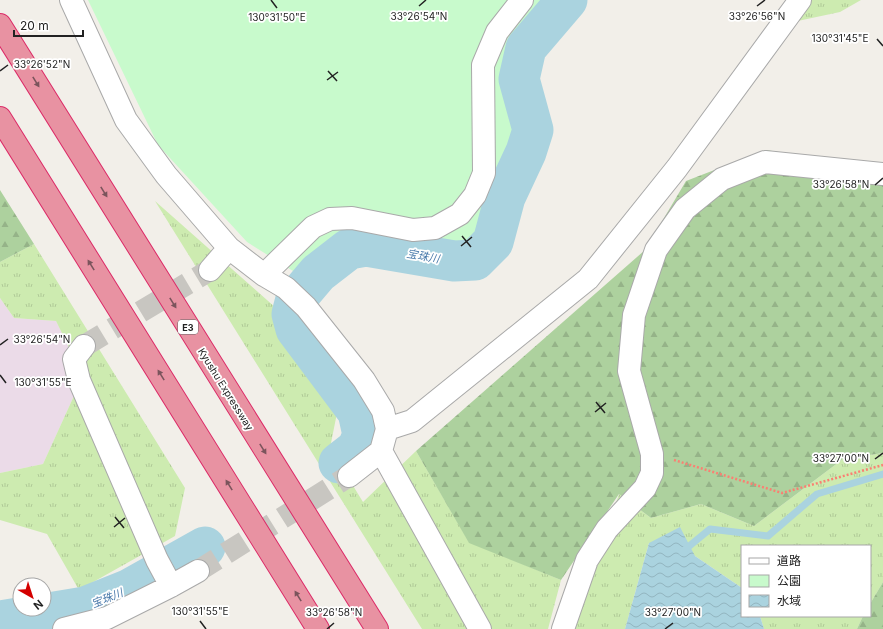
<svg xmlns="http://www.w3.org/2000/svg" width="883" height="629" font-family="Inter,'Noto Sans JP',sans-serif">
	<defs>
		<pattern id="grass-tufts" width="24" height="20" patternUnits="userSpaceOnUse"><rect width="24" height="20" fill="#cdebb0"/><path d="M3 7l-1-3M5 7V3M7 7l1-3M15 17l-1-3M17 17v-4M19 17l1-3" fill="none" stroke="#b0c997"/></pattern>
		<pattern id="forest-firs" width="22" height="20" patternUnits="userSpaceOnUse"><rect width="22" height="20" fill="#add19e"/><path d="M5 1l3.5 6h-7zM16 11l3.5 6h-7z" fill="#95b388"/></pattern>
		<pattern id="water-waves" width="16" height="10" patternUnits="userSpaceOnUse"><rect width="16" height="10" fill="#aad3df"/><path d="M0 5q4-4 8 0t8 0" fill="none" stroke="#92b5bf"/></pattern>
	</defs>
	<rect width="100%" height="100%" fill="#f2efe9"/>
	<path fill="#ebdbe8" d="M 0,298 L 14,318 L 56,321 L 83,376 L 43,464 L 0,473 Z"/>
	<path fill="url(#grass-tufts)" d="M 810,0 L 861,0 L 840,12 L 793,22 Z
		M 155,201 L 276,308 L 337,413 L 330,448 L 363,502 L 416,451 L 469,542 L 561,580 L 548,629 L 422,629 Z
		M 34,244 L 185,488 L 175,536 L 79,590 L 47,534 L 0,520 L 0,473 L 43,464 L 83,376 L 56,321 L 14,318 L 0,298 L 0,262 Z
		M 883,453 L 883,582 L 870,604 L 870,546 L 742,546 L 742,588 L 695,556 L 649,543 L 625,629 L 575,629 L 619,494 L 651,518 L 701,504 L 754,526 L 843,459 Z
		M 760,616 L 863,616 L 857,629 L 764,629 Z"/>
	<path fill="url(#forest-firs)" d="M 766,150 L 883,169 L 883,453 L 843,459 L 754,526 L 701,504 L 651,518 L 619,494 L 561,580 L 469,543 L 416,451 L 645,250 L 686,181 Z
		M 0,190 L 34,244 L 0,262 Z
		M 883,582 L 883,629 L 857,629 L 863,616 L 870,616 L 870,604 Z"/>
	<path fill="#c8facc" d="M 88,0 L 550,0 L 515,44 L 512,79 L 520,137 L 489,192 L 483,228 L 456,250 L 352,237 L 301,276 L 247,242 L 158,145 Z"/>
	<path fill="url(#water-waves)" d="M 680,527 L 695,556 L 742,588 L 742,616 L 760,616 L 764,629 L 625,629 L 649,543 Z"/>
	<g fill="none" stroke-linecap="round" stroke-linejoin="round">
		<path stroke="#aad3df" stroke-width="7" d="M 682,552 L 710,529 L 768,536 L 817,494 L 883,474"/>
		<path stroke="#aad3df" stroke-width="41" d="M 339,463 L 357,449 L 363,435 L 358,412 L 296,329 L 292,314 L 296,299 L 318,273 L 349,249 L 366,246 L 454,261 L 475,260 L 493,242 L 505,197 L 526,152 L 533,130 L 519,79 L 526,48 L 567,0
			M 0,621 L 85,607 L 130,589 L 205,547"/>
		<path stroke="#c8c6c1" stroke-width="22" stroke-dasharray="22 11" stroke-linecap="butt" d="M 84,346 L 210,270
			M 198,571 L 349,476"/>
		<defs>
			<path id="minor" d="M 71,0 L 126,120 L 166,175 L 229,248 L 264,275 L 286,288 L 306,307 L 364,380 L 383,411 L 387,429 L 381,451 L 349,476
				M 210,270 L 229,248
				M 264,275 L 313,227 L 330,219 L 352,218 L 413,230 L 435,228 L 460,214 L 475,195 L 484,173 L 483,65 L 497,32 L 522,0
				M 84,346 L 74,359 L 79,380 L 157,560 L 171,586
				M 387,429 L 412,421 L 588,279 L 677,168 L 800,0
				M 381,451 L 480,629
				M 64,629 L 107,618 L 171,586 L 198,571
				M 563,629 L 587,560 L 607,529 L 645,488 L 652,473 L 652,454 L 629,371 L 634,315 L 656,250 L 685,209 L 722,179 L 765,162 L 883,174"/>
			<path id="highway" d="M 0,25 L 377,629
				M 0,118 L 318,629"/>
		</defs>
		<use href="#minor" stroke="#a9a9a9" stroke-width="24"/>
		<use href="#highway" stroke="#dc2a67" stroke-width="24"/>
		<path stroke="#fa8072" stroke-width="2.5" stroke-dasharray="2 2" stroke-linecap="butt" d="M 674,460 L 782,493 L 883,465"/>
		<use href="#minor" stroke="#fff" stroke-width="22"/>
		<use href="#highway" stroke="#e892a2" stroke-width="22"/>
	</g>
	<defs><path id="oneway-solid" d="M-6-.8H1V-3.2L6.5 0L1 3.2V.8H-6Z"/></defs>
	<g fill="#7b545c">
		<use href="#oneway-solid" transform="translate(36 82) rotate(58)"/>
		<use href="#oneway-solid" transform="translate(104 192) rotate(58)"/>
		<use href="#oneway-solid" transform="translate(91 265) rotate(-122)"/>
		<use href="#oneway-solid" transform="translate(173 303) rotate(58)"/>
		<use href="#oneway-solid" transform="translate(161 375) rotate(-122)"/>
		<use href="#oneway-solid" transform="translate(263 449) rotate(58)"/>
		<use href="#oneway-solid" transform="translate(229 485) rotate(-122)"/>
		<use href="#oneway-solid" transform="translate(298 596) rotate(-122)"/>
	</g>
	<path fill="none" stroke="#222" stroke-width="1.5" d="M 271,0 L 277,8M 419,6 L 426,0M 757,6 L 765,0M 877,39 L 883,46M 0,71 L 8,65M 328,71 L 337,81M 327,80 L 338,72M 875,185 L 883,178M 462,236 L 471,247M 461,246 L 472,237M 0,345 L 8,339M 0,375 L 6,383M 596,402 L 605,413M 595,412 L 606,403M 875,459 L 883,453M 115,517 L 124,528M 114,527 L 125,518M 200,621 L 206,629M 327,629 L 334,623M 665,629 L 673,623"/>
	<g text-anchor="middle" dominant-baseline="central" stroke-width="3.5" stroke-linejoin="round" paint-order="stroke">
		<rect fill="#fff" stroke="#646464" stroke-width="1" x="178" y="320" width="20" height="14" rx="3"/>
		<g font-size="9" font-weight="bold" fill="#222">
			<text x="188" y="327">E3</text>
		</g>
		<g font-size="10" fill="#222" stroke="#fff">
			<text transform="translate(226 389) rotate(58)">Kyushu Expressway</text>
		</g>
		<g font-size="11" font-style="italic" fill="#4a7aab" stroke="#fff">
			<text transform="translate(423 256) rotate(10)">宝珠川</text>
			<text transform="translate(107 598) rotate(-22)">宝珠川</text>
		</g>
	</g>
	<g font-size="10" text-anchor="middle" fill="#222" stroke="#fff" stroke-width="3.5" stroke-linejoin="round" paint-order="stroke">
		<text x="419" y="20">33°26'54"N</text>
		<text x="757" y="20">33°26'56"N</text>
		<text x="277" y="21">130°31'50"E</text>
		<text x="840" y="42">130°31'45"E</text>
		<text x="42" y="68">33°26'52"N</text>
		<text x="841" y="188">33°26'58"N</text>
		<text x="42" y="343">33°26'54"N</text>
		<text x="43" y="386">130°31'55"E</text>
		<text x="841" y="462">33°27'00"N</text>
		<text x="200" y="615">130°31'55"E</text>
		<text x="334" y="616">33°26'58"N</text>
		<text x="673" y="616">33°27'00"N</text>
	</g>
	<rect x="741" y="545" width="130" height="72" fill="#ffffff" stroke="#a7a7a7"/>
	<rect x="749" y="558" width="20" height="6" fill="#ffffff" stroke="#a7a7a7"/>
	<text x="777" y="565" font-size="12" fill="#222222">道路</text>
	<rect x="749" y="575" width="20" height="12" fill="#c8facc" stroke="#a7a7a7"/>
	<text x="777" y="585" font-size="12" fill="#222222">公園</text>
	<rect x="749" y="595" width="20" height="12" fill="url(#water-waves)" stroke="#a7a7a7"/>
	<text x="777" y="605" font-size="12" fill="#222222">水域</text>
	<g transform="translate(32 597) rotate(141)"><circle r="19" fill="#ffffff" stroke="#a7a7a7"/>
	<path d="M0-3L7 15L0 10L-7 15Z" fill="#d40000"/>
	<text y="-6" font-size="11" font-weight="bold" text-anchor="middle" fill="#222222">N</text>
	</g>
	<path d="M14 30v6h69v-6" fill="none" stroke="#222222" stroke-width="2"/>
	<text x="20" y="30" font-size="12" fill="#222222" stroke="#ffffff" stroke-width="3" paint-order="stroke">20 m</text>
</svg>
